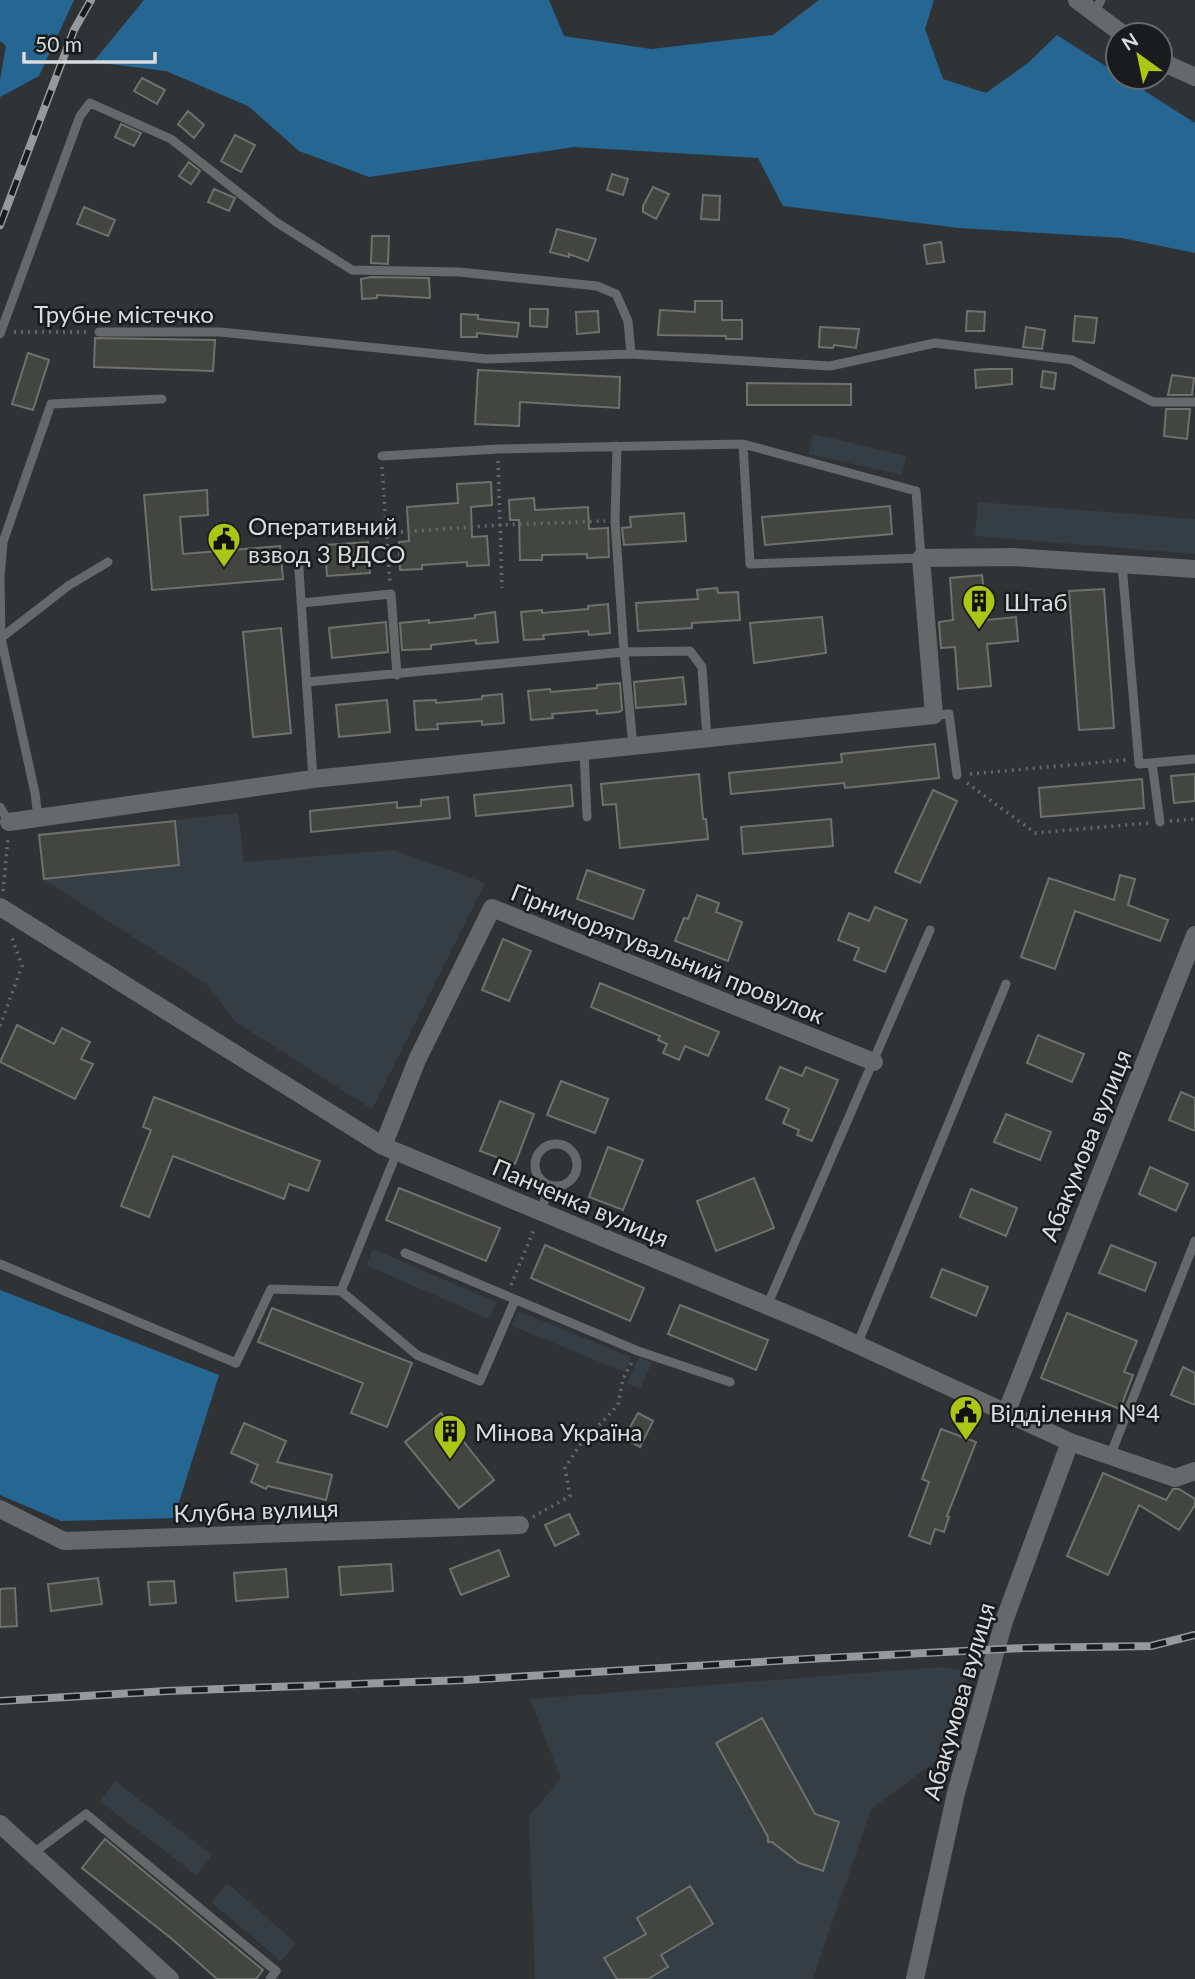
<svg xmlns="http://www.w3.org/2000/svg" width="1195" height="1979" font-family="Lato,sans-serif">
	<rect width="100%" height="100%" fill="#303336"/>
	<path fill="#353e45" d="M 813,434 L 906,456 L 902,475 L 809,454 Z
		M 978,502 L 1195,519 L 1195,554 L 975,536 Z
		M 238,813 L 244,862 L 394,850 L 485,883 L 372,1109 L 236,1022 L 206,984 L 43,879 L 39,835 Z
		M 373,1249 L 496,1302 L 489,1319 L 366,1265 Z
		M 518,1311 L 631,1357 L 625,1372 L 512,1326 Z
		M 639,1357 L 652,1363 L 640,1389 L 627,1383 Z
		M 940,1667 L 969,1671 L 943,1756 L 871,1809 L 813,1979 L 535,1979 L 529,1816 L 561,1779 L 530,1699 Z
		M 115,1781 L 212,1855 L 196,1875 L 100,1801 Z
		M 227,1883 L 296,1943 L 281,1961 L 211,1902 Z"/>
	<path fill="#256792" d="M 0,0 L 74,0 L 39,76 L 0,97 L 0,80 L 6,46 L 0,41 Z
		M 144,0 L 549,0 L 564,36 L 651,49 L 773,35 L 819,0 L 934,0 L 925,29 L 943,79 L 986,93 L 1028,63 L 1057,35 L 1118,74 L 1118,77 L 1123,77 L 1195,123 L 1195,253 L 1122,238 L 959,228 L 783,206 L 758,158 L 574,147 L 369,177 L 299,151 L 248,106 L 166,71 L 93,62 Z
		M 0,1290 L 219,1375 L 174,1518 L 61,1521 L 0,1495 Z"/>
	<path fill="#434540" stroke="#6f716c" stroke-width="2" d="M 142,78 L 165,90 L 157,104 L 134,91 Z
		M 188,111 L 204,125 L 194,138 L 178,124 Z
		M 121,124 L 141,133 L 134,146 L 115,137 Z
		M 235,135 L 255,145 L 241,172 L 221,161 Z
		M 189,162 L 200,171 L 191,184 L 179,176 Z
		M 612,174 L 628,179 L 623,195 L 607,190 Z
		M 653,187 L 669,194 L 656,219 L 643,212 L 643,206 Z
		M 214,189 L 235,198 L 229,211 L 208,202 Z
		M 703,195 L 720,196 L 719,220 L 701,219 Z
		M 84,207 L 115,220 L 108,236 L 77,224 Z
		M 557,229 L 596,239 L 588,261 L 569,254 L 569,257 L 550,252 Z
		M 372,236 L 389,236 L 388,264 L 371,263 Z
		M 941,242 L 944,262 L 927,264 L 924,245 Z
		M 371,277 L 429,278 L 430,298 L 377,295 L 377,298 L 362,299 L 361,279 Z
		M 695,301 L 722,301 L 722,320 L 742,320 L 742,339 L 726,339 L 726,336 L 658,335 L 660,310 L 695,312 Z
		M 530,309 L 548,309 L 547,327 L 530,326 Z
		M 598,311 L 599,332 L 577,334 L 576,312 Z
		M 967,311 L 985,312 L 984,331 L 966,331 Z
		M 461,314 L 478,315 L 478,319 L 519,323 L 517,337 L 477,333 L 477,337 L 461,337 Z
		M 1075,316 L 1097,318 L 1094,343 L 1073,341 Z
		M 820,327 L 859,329 L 856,348 L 834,345 L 833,348 L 819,347 Z
		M 1026,327 L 1045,330 L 1042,349 L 1023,347 Z
		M 95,338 L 215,340 L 213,371 L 94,367 Z
		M 28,353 L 49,360 L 33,410 L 12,404 Z
		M 989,369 L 1012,369 L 1012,384 L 976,388 L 975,370 Z
		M 478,370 L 620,377 L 619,408 L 520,402 L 519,426 L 475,424 Z
		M 1043,371 L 1056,373 L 1054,389 L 1041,387 Z
		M 1172,375 L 1194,378 L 1192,395 L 1168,395 Z
		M 747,383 L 851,384 L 851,405 L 747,405 Z
		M 1166,409 L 1190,409 L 1187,439 L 1164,436 Z
		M 491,482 L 492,505 L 471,507 L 472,537 L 487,536 L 489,565 L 467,566 L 467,562 L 422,565 L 422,569 L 400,570 L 399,542 L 409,541 L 407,507 L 458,503 L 457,484 Z
		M 207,490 L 208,515 L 180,517 L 183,554 L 280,546 L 283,579 L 152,590 L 144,495 Z
		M 534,498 L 535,510 L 588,507 L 589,529 L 608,528 L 609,557 L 587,558 L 587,554 L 542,555 L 542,560 L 520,560 L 519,520 L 510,520 L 509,500 Z
		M 890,506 L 892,534 L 765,545 L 762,517 Z
		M 684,513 L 686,541 L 624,545 L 622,528 L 631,527 L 630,517 Z
		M 368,542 L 370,573 L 327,576 L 325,545 Z
		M 982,575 L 987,620 L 1016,617 L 1018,641 L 987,644 L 991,686 L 958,689 L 955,647 L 941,648 L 939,622 L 953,620 L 950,578 Z
		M 717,588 L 718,593 L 738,592 L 740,620 L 692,623 L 692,628 L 638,631 L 636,603 L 698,599 L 697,590 Z
		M 1104,589 L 1114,728 L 1079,730 L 1069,591 Z
		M 608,604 L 610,633 L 589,635 L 588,631 L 543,635 L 544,639 L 524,640 L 521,612 L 542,610 L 542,613 L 588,609 L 588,606 Z
		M 495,612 L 498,642 L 476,644 L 476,640 L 431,645 L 431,649 L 402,650 L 400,623 L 429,620 L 429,623 L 475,618 L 475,615 Z
		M 822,617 L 826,653 L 754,663 L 750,623 Z
		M 386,622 L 388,652 L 332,658 L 329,628 Z
		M 281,628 L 291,733 L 253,737 L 243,632 Z
		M 683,677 L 686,704 L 636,708 L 634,682 Z
		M 620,683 L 622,710 L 619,712 L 597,714 L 597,710 L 552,714 L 553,718 L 531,720 L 528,691 L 550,689 L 551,692 L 597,688 L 597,685 Z
		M 502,694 L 504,723 L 482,725 L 482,721 L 437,724 L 438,729 L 416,730 L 414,701 L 436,700 L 436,703 L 482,699 L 482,696 Z
		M 387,700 L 390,732 L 339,737 L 336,705 Z
		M 935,744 L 939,778 L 845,788 L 844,783 L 731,794 L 729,773 L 842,762 L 841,754 Z
		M 699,774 L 703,819 L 706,819 L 708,839 L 620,848 L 616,804 L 603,805 L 601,784 Z
		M 1195,774 L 1195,801 L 1174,803 L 1171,776 Z
		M 1142,779 L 1144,808 L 1041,817 L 1039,788 Z
		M 571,785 L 573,806 L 476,816 L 474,795 Z
		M 933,790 L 957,801 L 920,883 L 895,872 Z
		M 448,797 L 450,818 L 311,832 L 310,811 L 397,802 L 397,808 L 421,806 L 421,800 Z
		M 831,819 L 833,846 L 743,854 L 741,827 Z
		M 175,821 L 179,865 L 44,879 L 39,835 Z
		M 587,870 L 644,890 L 633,919 L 577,899 Z
		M 1120,875 L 1135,879 L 1128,905 L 1168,920 L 1160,941 L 1075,911 L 1055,969 L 1021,957 L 1049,878 L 1114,900 Z
		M 697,895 L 719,903 L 716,912 L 742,922 L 728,961 L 675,941 L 684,918 L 688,919 Z
		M 875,907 L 907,920 L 885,972 L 854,960 L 859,948 L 838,940 L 849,913 L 869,921 Z
		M 503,939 L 531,951 L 509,1001 L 482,990 Z
		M 600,983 L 719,1032 L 708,1056 L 685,1046 L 679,1060 L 663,1053 L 667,1044 L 658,1040 L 660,1036 L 591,1007 Z
		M 17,1025 L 54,1044 L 62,1028 L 90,1042 L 81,1059 L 93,1064 L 75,1099 L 0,1062 Z
		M 1038,1035 L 1084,1054 L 1072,1082 L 1027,1063 Z
		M 780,1067 L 802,1076 L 806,1067 L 838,1080 L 812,1141 L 797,1135 L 799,1130 L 783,1123 L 789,1109 L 766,1099 Z
		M 561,1081 L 608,1099 L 595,1133 L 547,1115 Z
		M 1181,1092 L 1195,1098 L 1195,1131 L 1169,1120 Z
		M 154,1097 L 320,1161 L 308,1191 L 289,1184 L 284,1199 L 173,1156 L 149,1217 L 121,1206 L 151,1130 L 143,1127 Z
		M 500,1101 L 534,1114 L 515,1164 L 480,1151 Z
		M 1006,1114 L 1051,1132 L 1040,1160 L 994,1142 Z
		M 608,1147 L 643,1160 L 623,1210 L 589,1197 Z
		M 1150,1167 L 1188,1184 L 1176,1211 L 1139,1194 Z
		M 754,1178 L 774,1228 L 716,1251 L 697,1201 Z
		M 399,1188 L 500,1228 L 486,1261 L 386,1220 Z
		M 971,1189 L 1017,1208 L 1006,1236 L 960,1217 Z
		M 545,1245 L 644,1288 L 630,1321 L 531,1278 Z
		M 1111,1245 L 1156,1263 L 1145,1291 L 1099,1273 Z
		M 942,1269 L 988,1287 L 976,1316 L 931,1297 Z
		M 680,1305 L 768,1340 L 756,1370 L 668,1334 Z
		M 272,1308 L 412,1363 L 387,1427 L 351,1413 L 363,1383 L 258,1342 Z
		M 1067,1313 L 1137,1341 L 1124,1372 L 1133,1375 L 1120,1409 L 1041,1378 Z
		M 1183,1367 L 1195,1373 L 1195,1405 L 1171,1395 Z
		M 441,1413 L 494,1480 L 459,1508 L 405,1442 Z
		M 638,1413 L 653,1421 L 640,1447 L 624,1438 Z
		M 244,1423 L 286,1441 L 277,1462 L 332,1475 L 326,1500 L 268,1486 L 266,1489 L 251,1482 L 258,1465 L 231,1453 Z
		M 941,1429 L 976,1442 L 947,1516 L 949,1517 L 944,1532 L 935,1529 L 930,1544 L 909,1536 L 929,1482 L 922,1479 Z
		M 1103,1473 L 1166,1500 L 1173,1489 L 1179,1489 L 1195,1499 L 1195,1505 L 1179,1530 L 1139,1505 L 1108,1575 L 1067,1556 Z
		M 569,1514 L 579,1534 L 555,1546 L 545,1525 Z
		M 499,1550 L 509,1576 L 461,1595 L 450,1569 Z
		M 391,1564 L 393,1591 L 341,1595 L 339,1567 Z
		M 286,1569 L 288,1597 L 236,1601 L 234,1573 Z
		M 98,1578 L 102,1604 L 51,1611 L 48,1584 Z
		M 174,1581 L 176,1603 L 150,1605 L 148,1582 Z
		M 15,1588 L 17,1626 L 0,1627 L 0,1589 Z
		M 762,1718 L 815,1814 L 839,1822 L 823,1871 L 799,1863 L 772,1842 L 768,1842 L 768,1837 L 716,1743 Z
		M 105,1839 L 263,1970 L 256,1979 L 217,1979 L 172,1939 L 82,1868 Z
		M 690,1886 L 713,1924 L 661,1955 L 668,1967 L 648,1979 L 617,1979 L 604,1958 L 646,1934 L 637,1918 Z"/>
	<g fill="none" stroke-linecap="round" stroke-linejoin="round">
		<path stroke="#66696c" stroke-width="3.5" stroke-dasharray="2 5" stroke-linecap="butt" d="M 14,332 L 86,332
			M 498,461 L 502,588
			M 382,467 L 390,582
			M 387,533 L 500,525 L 605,521
			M 970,774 L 1126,760
			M 967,783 L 1035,833 L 1149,823
			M 1170,821 L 1195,819
			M 3,891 L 8,839
			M 0,1026 L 22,966 L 11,935
			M 511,1285 L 535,1227
			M 533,1517 L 570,1496 L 565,1468 L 580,1445 L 618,1405 L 623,1379 L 632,1362"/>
		<path stroke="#66686a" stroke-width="9" d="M 1094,13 L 1101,0
			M 99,332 L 220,332 L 487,359 L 631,354
			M 0,334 L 80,116 L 90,103 L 171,139 L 276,222 L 352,270 L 459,272 L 597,286 L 616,294 L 628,321 L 631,354 L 830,366 L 935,343 L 1072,360 L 1153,402 L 1195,402
			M 617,446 L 615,521 L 624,652 L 633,746
			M 382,456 L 498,449 L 743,444 L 916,491 L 921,558 L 750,564 L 743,444
			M 298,555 L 313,779
			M 1122,564 L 1139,764 L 1195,759
			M 302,603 L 391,594 L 397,675
			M 1,638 L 68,586 L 108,562
			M 307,682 L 624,652 L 690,651 L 702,667 L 707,739
			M 934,715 L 949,714 L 957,775
			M 584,751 L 587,817
			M 1152,763 L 1160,822
			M 0,807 L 9,822
			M 38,817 L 35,793 L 1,638 L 0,577 L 3,542 L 51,404 L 162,399
			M535 1165a21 21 0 1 1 42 0a21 21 0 1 1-42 0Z
			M 541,1212 L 549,1186
			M 405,1253 L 638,1351 L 730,1382
			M 0,1264 L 236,1363 L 271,1289 L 341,1291 L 417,1355 L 480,1381 L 515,1300
			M 341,1291 L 397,1152
			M 767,1306 L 930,930
			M 857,1345 L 1006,984
			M 1110,1456 L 1195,1241
			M 32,1854 L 86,1814 L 276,1971 L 270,1979"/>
		<path stroke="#66686a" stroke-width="18" d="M 9,822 L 313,779 L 934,715 L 921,558 L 1013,557 L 1195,569
			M 0,907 L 383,1146 L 821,1328 L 1070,1442 L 1175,1478 L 1195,1471
			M 383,1146 L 417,1060 L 492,908 L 874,1062
			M 1006,1413 L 1195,935
			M 0,1509 L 64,1541 L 520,1525
			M 915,1979 L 956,1793 L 1004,1621 L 1070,1442"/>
		<path stroke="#66686a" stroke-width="18" d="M 1077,0 L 1124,35
			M 1160,61 L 1195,77
			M 0,1824 L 170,1979"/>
		<defs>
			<path id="rail" d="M 0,225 L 74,30 L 91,0
				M 0,1701 L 167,1691 L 465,1680 L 807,1659 L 1025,1648 L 1151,1646 L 1195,1635"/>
		</defs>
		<use href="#rail" stroke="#979a9c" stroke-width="8"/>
		<use href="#rail" stroke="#191b1c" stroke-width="5" stroke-dasharray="16" stroke-linecap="butt"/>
	</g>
	<defs>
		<symbol id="civic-pin" viewBox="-11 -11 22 30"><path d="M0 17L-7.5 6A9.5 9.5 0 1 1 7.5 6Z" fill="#abc614" stroke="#191b1c"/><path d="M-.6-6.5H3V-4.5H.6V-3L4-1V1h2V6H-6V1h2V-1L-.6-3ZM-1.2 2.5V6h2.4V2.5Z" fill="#111"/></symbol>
		<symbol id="building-pin" viewBox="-11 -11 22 30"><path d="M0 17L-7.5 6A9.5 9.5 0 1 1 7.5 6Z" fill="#abc614" stroke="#191b1c"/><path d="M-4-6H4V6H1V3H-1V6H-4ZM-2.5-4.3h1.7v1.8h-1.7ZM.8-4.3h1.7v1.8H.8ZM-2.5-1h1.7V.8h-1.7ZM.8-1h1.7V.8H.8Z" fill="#111"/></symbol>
	</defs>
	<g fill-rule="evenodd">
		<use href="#civic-pin" x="205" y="520" width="38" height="52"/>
		<use href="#building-pin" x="960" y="582" width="38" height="52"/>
		<use href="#civic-pin" x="947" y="1393" width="38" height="52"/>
		<use href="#building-pin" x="431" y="1412" width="38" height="52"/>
	</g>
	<g text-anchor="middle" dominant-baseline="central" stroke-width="5" stroke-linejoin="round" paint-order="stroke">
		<g font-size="24" fill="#dadcde" stroke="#191b1c">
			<text x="124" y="313">Трубне містечко</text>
			<text transform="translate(668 953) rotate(22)">Гірничорятувальний провулок</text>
			<text transform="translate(1085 1145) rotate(-68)">Абакумова вулиця</text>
			<text transform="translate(581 1202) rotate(23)">Панченка вулиця</text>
			<text transform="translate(256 1510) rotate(-2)">Клубна вулиця</text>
			<text transform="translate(958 1701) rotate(-74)">Абакумова вулиця</text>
		</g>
		<g font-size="24" fill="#dadcde" stroke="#191b1c" text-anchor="start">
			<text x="248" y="525">Оперативний<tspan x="248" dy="28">взвод 3 ВДСО</tspan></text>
			<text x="1004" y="601">Штаб</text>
			<text x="990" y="1412">Відділення №4</text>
			<text x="475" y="1431">Мінова Україна</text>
		</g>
	</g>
	<g transform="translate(1139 56) rotate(327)"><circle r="33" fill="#191b1c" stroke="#66686a" stroke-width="2"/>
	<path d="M0-5L12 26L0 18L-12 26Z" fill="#abc614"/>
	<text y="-10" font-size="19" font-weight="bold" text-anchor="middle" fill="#dadcde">N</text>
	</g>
	<path d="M24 52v10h131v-10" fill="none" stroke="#dadcde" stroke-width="3.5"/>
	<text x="35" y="52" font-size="21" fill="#dadcde" stroke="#191b1c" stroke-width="5" paint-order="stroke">50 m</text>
</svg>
